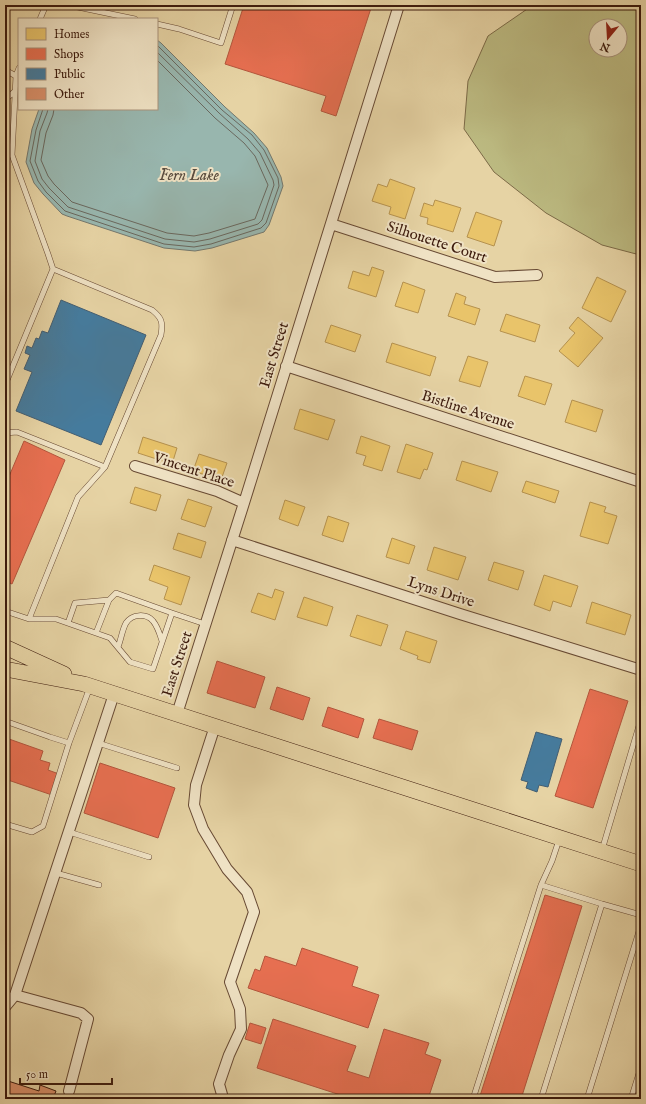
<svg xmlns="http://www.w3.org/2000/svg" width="646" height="1104" font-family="'IM FELL English',serif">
	<rect width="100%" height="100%" fill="#e6d3a4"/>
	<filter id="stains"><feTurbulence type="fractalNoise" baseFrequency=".005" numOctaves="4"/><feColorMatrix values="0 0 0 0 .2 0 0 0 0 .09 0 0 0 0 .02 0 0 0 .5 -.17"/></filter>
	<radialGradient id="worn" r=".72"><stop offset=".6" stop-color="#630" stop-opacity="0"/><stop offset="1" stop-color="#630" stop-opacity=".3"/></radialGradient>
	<path fill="#bcba81" stroke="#7c6a47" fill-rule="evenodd" d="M 533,5 L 621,5 L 641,7 L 641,254 L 640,255 L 602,245 L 546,213 L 494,172 L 464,129 L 468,81 L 488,36 ZM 596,26 L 620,26 L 620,50 L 596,50 Z"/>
	<path fill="#98b6ae" stroke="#74786e" d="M 157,40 L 161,43 L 225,107 L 254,133 L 267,148 L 281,177 L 283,186 L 269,225 L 264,232 L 212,248 L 195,251 L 164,248 L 67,216 L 62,214 L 43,194 L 34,183 L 26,162 L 32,129 L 39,109 L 157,109 Z"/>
	<path fill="#e9c46a" stroke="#b5914e" d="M 390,179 L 415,188 L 405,219 L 389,214 L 391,207 L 372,201 L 378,184 L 387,187 Z
		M 435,200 L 461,208 L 453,232 L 427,224 L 428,218 L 420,216 L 424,203 L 433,206 Z
		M 476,212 L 502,221 L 494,246 L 467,237 Z
		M 372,267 L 384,271 L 376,297 L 348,288 L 353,271 L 369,276 Z
		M 597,277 L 626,291 L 611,322 L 582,308 Z
		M 403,282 L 425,290 L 418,313 L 395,306 Z
		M 456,293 L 466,297 L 464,304 L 480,309 L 475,325 L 448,316 Z
		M 506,314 L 540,325 L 535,342 L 500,331 Z
		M 578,317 L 603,338 L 578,367 L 559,351 L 575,333 L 569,328 Z
		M 331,325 L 361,335 L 355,352 L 325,342 Z
		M 392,343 L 436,357 L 430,376 L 386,362 Z
		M 468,356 L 488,362 L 480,387 L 459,381 Z
		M 525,376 L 552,384 L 545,405 L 518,396 Z
		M 572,400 L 603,410 L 596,432 L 565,422 Z
		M 300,409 L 335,420 L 328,440 L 294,429 Z
		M 361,436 L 390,446 L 382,471 L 363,465 L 366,456 L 356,453 Z
		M 143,437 L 177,448 L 172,464 L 138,453 Z
		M 406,444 L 433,453 L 427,470 L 424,469 L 420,479 L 397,472 Z
		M 199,454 L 227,463 L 221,480 L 193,471 Z
		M 462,461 L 498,472 L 491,492 L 456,480 Z
		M 526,481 L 559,491 L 555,503 L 522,492 Z
		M 135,487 L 161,495 L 156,511 L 130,503 Z
		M 188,499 L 212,507 L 205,527 L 181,519 Z
		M 285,500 L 305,507 L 298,526 L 279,519 Z
		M 590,502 L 606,507 L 604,512 L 617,516 L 608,544 L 580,536 Z
		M 328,516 L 349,523 L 343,542 L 322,535 Z
		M 178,533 L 206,542 L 201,558 L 173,549 Z
		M 392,538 L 415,546 L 409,564 L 386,557 Z
		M 434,547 L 466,557 L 458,580 L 427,570 Z
		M 494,562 L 524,571 L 518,590 L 488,580 Z
		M 154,565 L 190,577 L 181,605 L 164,599 L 168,587 L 149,580 Z
		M 544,575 L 578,586 L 571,607 L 553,601 L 550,611 L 534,605 Z
		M 275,589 L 284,592 L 275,620 L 251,612 L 258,593 L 272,598 Z
		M 304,597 L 333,607 L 327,626 L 297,617 Z
		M 592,602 L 631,615 L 625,635 L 586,623 Z
		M 357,615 L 388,625 L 381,646 L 350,636 Z
		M 406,631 L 437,641 L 430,663 L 417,659 L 418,656 L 400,649 Z"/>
	<path fill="#e76f51" stroke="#b4563d" d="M 244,5 L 372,5 L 336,116 L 321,111 L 326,96 L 225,64 Z
		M 24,441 L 65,460 L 12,584 L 5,581 L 5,486 Z
		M 217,661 L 265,677 L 255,708 L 207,693 Z
		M 277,687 L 310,698 L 303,720 L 270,709 Z
		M 590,689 L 628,701 L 593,808 L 555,796 Z
		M 328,707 L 364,719 L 358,738 L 322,726 Z
		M 379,719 L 418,731 L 412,750 L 373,738 Z
		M 9,739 L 43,751 L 40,760 L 50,763 L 48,770 L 59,774 L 52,795 L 5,779 L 5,747 L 6,748 Z
		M 100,763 L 175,788 L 158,838 L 84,813 Z
		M 545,895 L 582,906 L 521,1099 L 479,1099 Z
		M 302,948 L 358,967 L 352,986 L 379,995 L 368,1028 L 248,988 L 255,969 L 260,971 L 265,956 L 296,966 Z
		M 273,1019 L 356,1046 L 347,1071 L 369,1078 L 384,1029 L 429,1043 L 425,1054 L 441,1060 L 428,1099 L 353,1099 L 257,1068 Z
		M 250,1023 L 266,1028 L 261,1044 L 245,1039 Z"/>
	<path fill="#457b9d" stroke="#435e72" d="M 61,300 L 146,335 L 101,445 L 16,411 L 32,372 L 24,369 L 30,355 L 25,353 L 27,346 L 32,348 L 36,338 L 39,339 L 42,331 L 48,333 Z
		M 536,732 L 562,739 L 548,787 L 539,785 L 537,792 L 526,788 L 528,782 L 521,780 Z"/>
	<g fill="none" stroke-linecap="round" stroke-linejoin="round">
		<path stroke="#6a685e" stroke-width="1" d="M 43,109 L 36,130 L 30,161 L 38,181 L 46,192 L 65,211 L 164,244 L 194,247 L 211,244 L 261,228 L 266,223 L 279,186 L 278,178 L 264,150 L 252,135 L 222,110 L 157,45
			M 48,109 L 47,113 L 40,131 L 35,161 L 42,179 L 49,188 L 68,207 L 165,239 L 194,242 L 210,239 L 258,224 L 262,220 L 274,185 L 273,180 L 260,153 L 248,139 L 219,113 L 157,52
			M 54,109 L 53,115 L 46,133 L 41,160 L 48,176 L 54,184 L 72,202 L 167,233 L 194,236 L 209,233 L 255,219 L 268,185 L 255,156 L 244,143 L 215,118 L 157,60"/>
	</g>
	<path fill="#d88f69" stroke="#3d1b0d" d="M 5,1080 L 39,1091 L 40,1085 L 56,1091 L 54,1096 L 62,1098 L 61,1099 L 5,1099 Z"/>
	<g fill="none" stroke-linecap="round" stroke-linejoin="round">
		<defs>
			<path id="lane" d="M 68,5 L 135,19
				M 40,19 L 46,5
				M 157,24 L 179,29 L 221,43 L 233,5
				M 5,70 L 16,76 L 19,68
				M 5,100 L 15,91
				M 5,385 L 53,269 L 48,254 L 12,155 L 16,76
				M 5,433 L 17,432 L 105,467
				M 5,611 L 29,619 L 56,619 L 110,638 L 130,662 L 153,669 L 172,613 L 116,593 L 109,600 L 96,633
				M 172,613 L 205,624
				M 29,619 L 78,497 L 105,467 L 161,335 C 163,322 162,318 152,310 L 53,269
				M 68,623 L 75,603 L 109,600
				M 118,647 C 121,640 122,630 126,623 C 132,614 146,613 153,621 C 158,627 160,635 162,641
				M 5,721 L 50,737 L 69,743
				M 98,743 L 177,768
				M 5,824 L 32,832 L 43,826 L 69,743 L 90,687
				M 69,832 L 149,857
				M 602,850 L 641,719
				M 56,873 L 99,885
				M 541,885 L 552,861 L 559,840
				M 473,1099 L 541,885 L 602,904
				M 541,1099 L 602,904 L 641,915
				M 587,1099 L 641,925
				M 631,1099 L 641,1067"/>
			<path id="street" d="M 331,224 L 495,277 L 537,275
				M 286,366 L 641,482
				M 135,466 L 217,491 L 244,503
				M 232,540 L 460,614 L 641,670
				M 177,714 L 244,503 L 399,5
				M 215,726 L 196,785 L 194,805 L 203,829 L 227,869 L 247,892 L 254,912 L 230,982 L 240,1009 L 241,1029 L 229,1055 L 219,1084 L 223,1098 L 224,1099
				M 15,995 L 81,1013 L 88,1019 L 69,1091
				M 5,1007 L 15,995 L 114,694"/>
			<path id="primary" d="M 5,647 L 64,674
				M 5,669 L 84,684 L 641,864"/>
		</defs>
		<use href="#lane" stroke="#674933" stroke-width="6"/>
		<use href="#street" stroke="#674933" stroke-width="12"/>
		<use href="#primary" stroke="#3d1b0d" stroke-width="16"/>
		<use href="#lane" stroke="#efe2c4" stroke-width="5"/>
		<use href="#street" stroke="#efe2c4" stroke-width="10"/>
		<use href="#primary" stroke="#e6d3a4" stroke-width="15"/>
	</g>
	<g text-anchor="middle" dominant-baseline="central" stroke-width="4" stroke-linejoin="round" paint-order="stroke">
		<g font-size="15" fill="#3d1b0d" stroke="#efe2c4">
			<text transform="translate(437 242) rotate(18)">Silhouette Court</text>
			<text transform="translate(274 355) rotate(-73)">East Street</text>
			<text transform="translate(468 410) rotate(18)">Bistline Avenue</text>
			<text transform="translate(194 470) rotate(18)">Vincent Place</text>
			<text transform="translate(441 592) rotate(18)">Lyns Drive</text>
			<text transform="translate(177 664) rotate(-72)">East Street</text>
		</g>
		<g font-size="16" font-style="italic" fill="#584a3d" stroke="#efe2c4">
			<text x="189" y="176">Fern Lake</text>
		</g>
	</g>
	<rect width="646" height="1104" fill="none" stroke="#e6d3a4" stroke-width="20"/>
	<rect x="6" y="6" width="634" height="1092" fill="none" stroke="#3d1b0d" stroke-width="2"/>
	<rect x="10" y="10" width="626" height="1084" fill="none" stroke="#3d1b0d"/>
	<rect x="18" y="18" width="140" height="92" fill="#efe2c4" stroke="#a8927b"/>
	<rect x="26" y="28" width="20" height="12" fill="#e9c46a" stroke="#a8927b"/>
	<text x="54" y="38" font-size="12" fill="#3d1b0d">Homes</text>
	<rect x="26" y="48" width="20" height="12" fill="#e76f51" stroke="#a8927b"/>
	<text x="54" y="58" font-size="12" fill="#3d1b0d">Shops</text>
	<rect x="26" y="68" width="20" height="12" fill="#457b9d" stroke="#a8927b"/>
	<text x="54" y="78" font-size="12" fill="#3d1b0d">Public</text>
	<rect x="26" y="88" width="20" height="12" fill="#d88f69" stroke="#a8927b"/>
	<text x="54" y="98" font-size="12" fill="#3d1b0d">Other</text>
	<g transform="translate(608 38) rotate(198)"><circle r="19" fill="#efe2c4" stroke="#a8927b"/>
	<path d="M0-3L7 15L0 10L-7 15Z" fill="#8f2418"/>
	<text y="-6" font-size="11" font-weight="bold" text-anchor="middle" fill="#3d1b0d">N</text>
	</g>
	<path d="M20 1078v6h92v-6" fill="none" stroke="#3d1b0d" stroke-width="2"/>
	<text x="26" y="1078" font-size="12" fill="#3d1b0d" stroke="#efe2c4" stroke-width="3" paint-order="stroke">50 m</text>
	<rect width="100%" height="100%" filter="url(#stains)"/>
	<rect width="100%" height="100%" fill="url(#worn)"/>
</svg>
